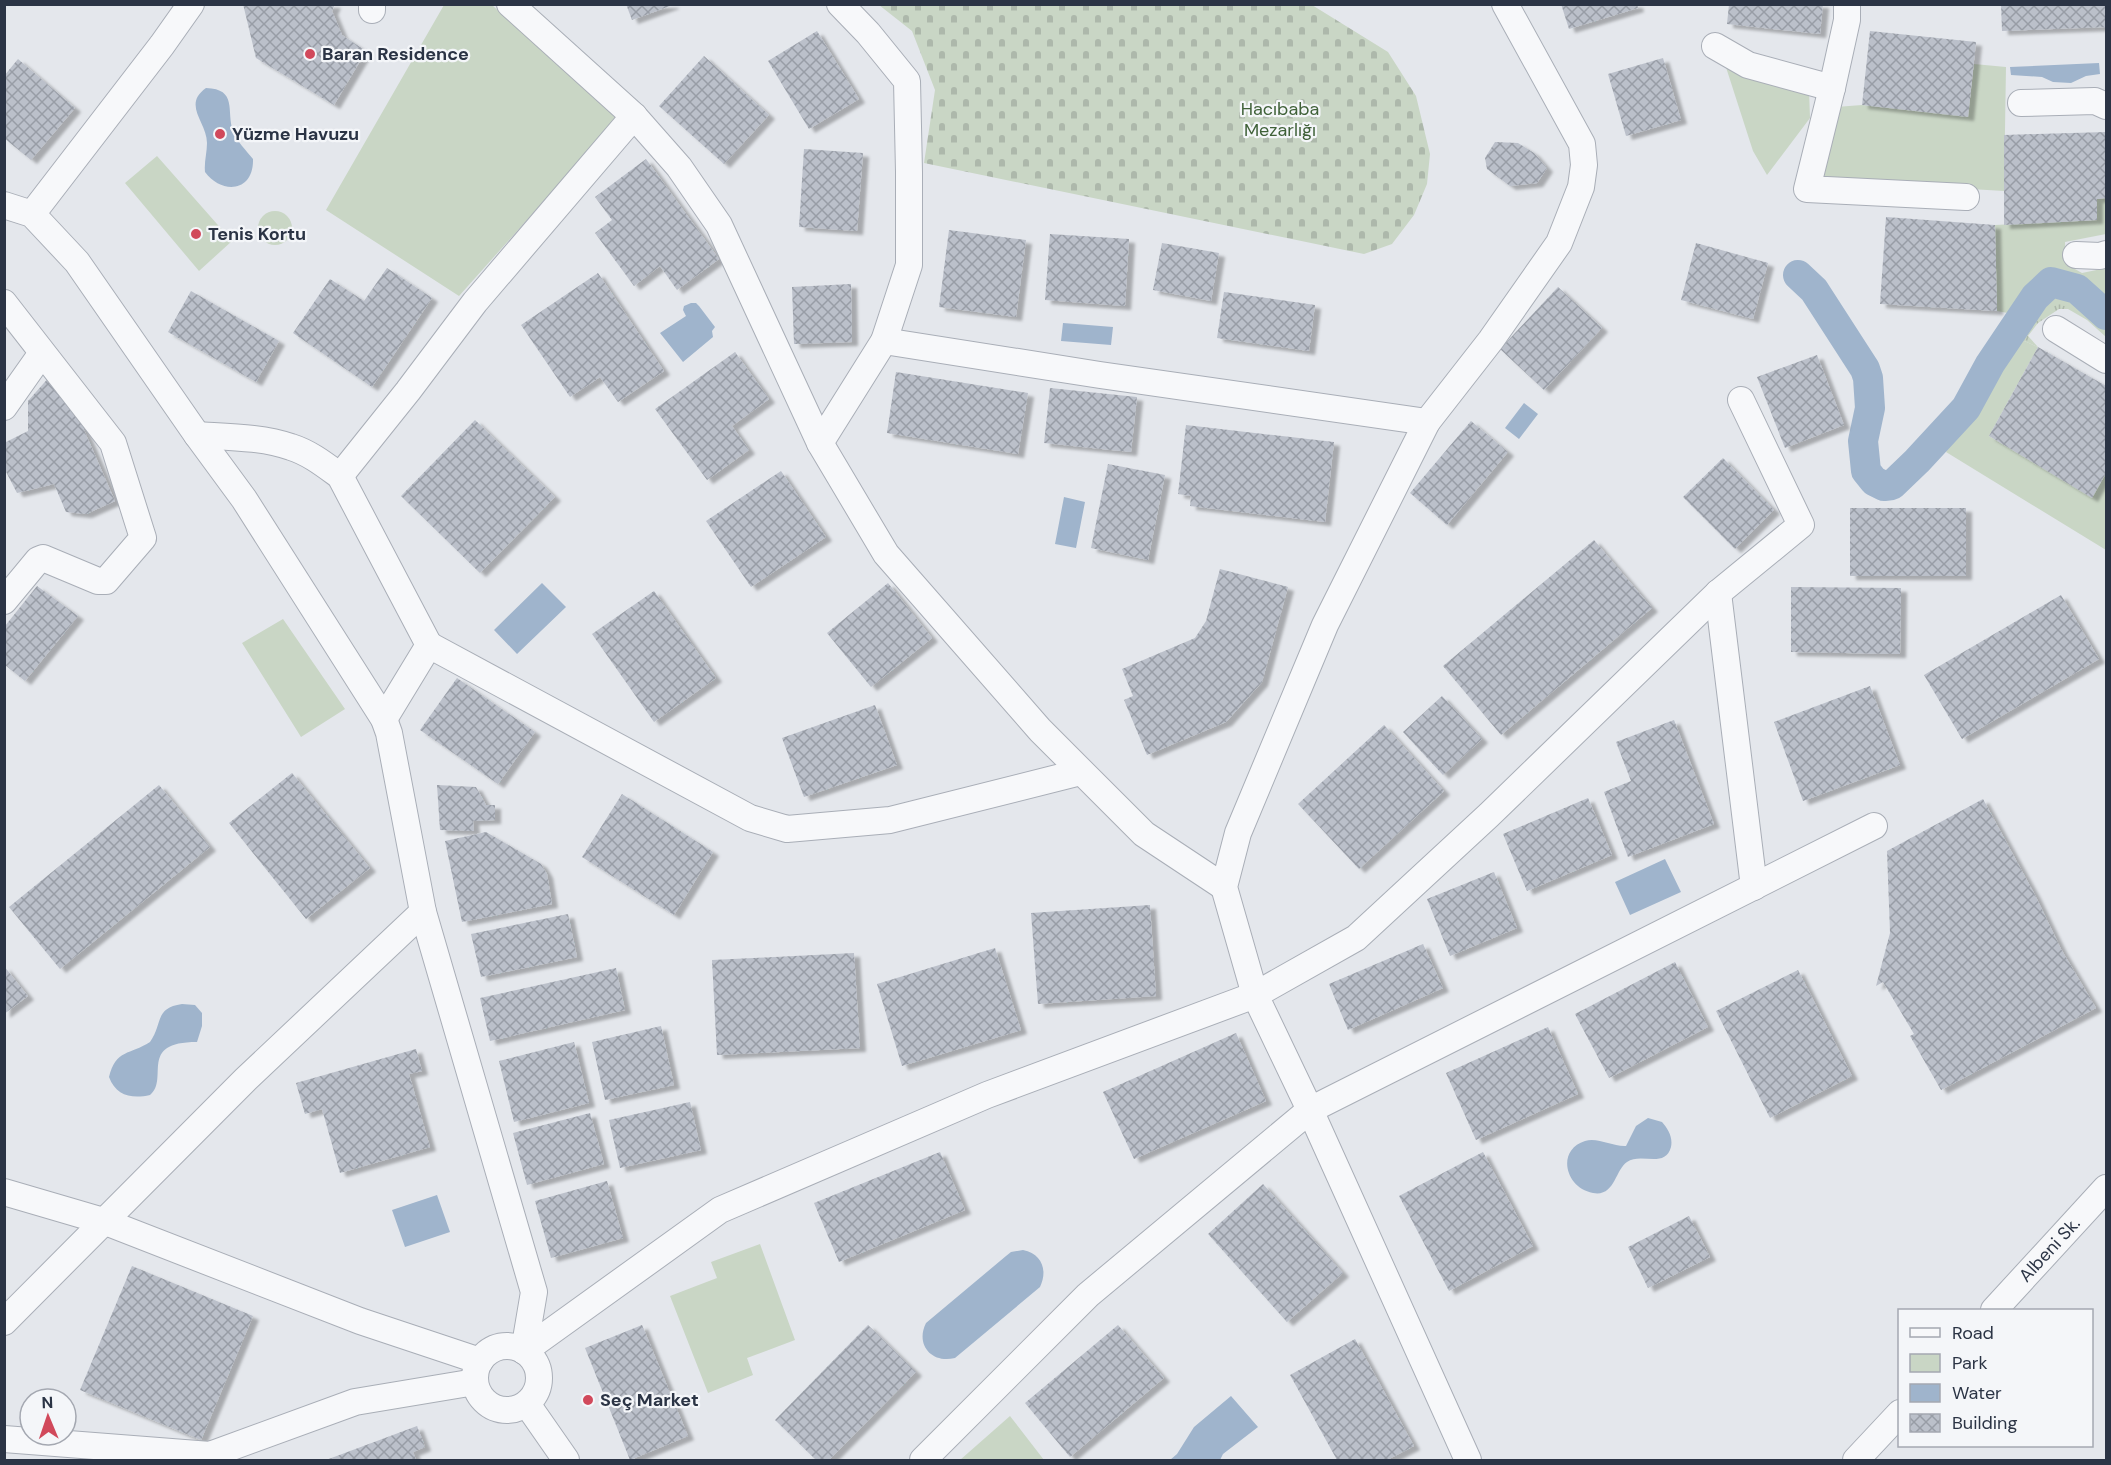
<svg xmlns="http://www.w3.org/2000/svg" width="2111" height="1465" font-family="'DM Sans',sans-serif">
	<defs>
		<pattern id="grass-tufts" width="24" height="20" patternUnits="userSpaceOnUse" patternTransform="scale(1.5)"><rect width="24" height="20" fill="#c9d6c5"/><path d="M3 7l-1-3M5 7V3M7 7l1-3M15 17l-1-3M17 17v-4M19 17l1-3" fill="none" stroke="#adb8ab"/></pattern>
		<pattern id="cemetery-stones" width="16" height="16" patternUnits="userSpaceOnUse" patternTransform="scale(1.5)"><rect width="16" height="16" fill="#c9d6c5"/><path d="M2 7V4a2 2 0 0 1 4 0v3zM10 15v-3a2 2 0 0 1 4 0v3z" fill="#adb8ab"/></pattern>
		<pattern id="building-cross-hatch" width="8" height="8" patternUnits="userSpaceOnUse" patternTransform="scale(1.5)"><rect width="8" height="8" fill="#bbc0ca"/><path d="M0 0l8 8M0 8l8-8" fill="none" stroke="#989da6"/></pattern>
		<filter id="shadow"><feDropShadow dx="6" dy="4" stdDeviation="1.5" flood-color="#0004"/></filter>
	</defs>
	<rect width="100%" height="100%" fill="#e4e7ec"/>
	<path fill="url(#grass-tufts)" d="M 2053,286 L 2075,293 L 2106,324 L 2106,337 L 2087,320 L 2068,309 L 2059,309 L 2038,323 L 2028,336 L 2038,347 L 2015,337 L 2043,295 Z"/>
	<path fill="url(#cemetery-stones)" d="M 879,5 L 1312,5 L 1388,52 L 1416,96 L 1430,154 L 1427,184 L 1414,215 L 1392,244 L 1364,254 L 924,163 L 935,90 L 912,31 Z"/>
	<path fill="#c9d6c5" d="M 444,5 L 492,5 L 562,69 L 618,118 L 459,296 L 326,210 Z
		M 1723,58 L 1809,90 L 1810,118 L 1767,175 L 1753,151 Z
		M 1974,64 L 2006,67 L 2004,191 L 1820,180 L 1836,107 L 1862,105 L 1968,116 Z
		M 157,156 L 232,241 L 199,271 L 125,183 Z
		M 2106,198 L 2106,234 L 2065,242 L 2066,264 L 2082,273 L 2106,268 L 2106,304 L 2091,289 L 2051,277 L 2013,314 L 1997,311 L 1995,225 L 2097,220 L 2097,199 Z
		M258 228a17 17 0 1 1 34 0a17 17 0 1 1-34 0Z
		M 2015,337 L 2038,347 L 1989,436 L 2092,497 L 2106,473 L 2106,550 L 1946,452 Z
		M 283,619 L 345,709 L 301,737 L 242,643 Z
		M 760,1244 L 795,1340 L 747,1358 L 753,1375 L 708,1393 L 670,1296 L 717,1278 L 711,1262 Z
		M 1010,1416 L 1044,1460 L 960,1460 Z"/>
	<path fill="#9fb4cc" d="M 2099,63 L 2100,74 L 2086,76 L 2071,83 L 2053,82 L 2042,77 L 2011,75 L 2010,67 Z
		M 206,88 C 238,89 226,111 233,131 C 237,142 246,150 253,159 C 254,192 222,195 205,172 C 204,162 207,153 207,143 C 207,122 182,105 206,88 Z
		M 691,303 L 696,303 L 699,306 L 715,327 L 712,331 L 713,337 L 683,362 L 660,333 L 686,316 L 683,310 L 684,306 Z
		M 1063,323 L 1113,327 L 1111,345 L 1061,341 Z
		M 1524,403 L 1538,414 L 1519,439 L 1505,428 Z
		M 1064,497 L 1085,502 L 1076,548 L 1055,544 Z
		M 542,583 L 566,607 L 517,654 L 494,630 Z
		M 1665,859 L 1681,892 L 1630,915 L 1615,882 Z
		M 182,1004 L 195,1005 L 202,1013 L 202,1026 L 197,1042 C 137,1042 170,1079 150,1095 C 132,1099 116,1096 109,1077 C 116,1049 130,1055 150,1042 C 163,1024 154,1008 182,1004 Z
		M 1648,1118 L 1662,1122 C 1668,1129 1673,1137 1671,1147 C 1665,1169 1641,1152 1627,1162 C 1615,1170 1615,1197 1593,1193 C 1565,1188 1556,1150 1585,1141 C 1598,1137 1613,1147 1626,1146 L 1636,1126 Z
		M 437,1195 L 450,1232 L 405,1247 L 392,1210 Z
		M 1023,1250 C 1042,1254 1048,1270 1040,1287 L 955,1358 C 932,1364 915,1345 926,1323 L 1006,1256 L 1011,1252 Z
		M 1231,1396 L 1258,1427 L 1223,1454 L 1220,1460 L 1170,1460 L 1177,1454 L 1194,1427 Z"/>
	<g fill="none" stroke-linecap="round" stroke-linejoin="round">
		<path stroke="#9fb4cc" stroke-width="30" d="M 1798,275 L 1814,290 L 1865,369 L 1868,378 L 1870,408 L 1863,441 L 1866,471 L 1874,481 L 1884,486 L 1892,485 L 1917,461 L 1966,408 L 1990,364 L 2035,297 L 2051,282 L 2077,289 L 2106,315"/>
	</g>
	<path fill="url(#building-cross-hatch)" filter="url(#shadow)" d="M 243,4 L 335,4 L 332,11 L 342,35 L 366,51 L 334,105 L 256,58 Z
		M 626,4 L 673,4 L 673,5 L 632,20 Z
		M 1561,4 L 1637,4 L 1638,8 L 1569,29 Z
		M 1729,4 L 1823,4 L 1820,34 L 1727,24 Z
		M 2001,4 L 2106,4 L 2106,27 L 2002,31 Z
		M 817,31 L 859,99 L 809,129 L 768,61 Z
		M 1870,31 L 1976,42 L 1968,117 L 1862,105 Z
		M 704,56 L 769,115 L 724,164 L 659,106 Z
		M 1663,58 L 1681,120 L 1626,136 L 1608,74 Z
		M 18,59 L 75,108 L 31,160 L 4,138 L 4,76 Z
		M 2106,132 L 2106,198 L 2097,199 L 2097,220 L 2004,225 L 2004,135 Z
		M 1495,142 L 1518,143 L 1534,153 L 1547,168 L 1537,183 L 1510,186 L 1487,169 L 1485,158 Z
		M 804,149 L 863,153 L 857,231 L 799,227 Z
		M 646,159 L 719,259 L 677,290 L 660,266 L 634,286 L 595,233 L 612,220 L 595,197 Z
		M 1886,217 L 1995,225 L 1997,311 L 1880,304 Z
		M 949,230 L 1026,240 L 1016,317 L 939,307 Z
		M 1050,234 L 1129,239 L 1125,306 L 1045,300 Z
		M 1162,243 L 1219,253 L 1211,301 L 1153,290 Z
		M 1696,243 L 1768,263 L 1753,319 L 1681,300 Z
		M 387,268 L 432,298 L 372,387 L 293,333 L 330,279 L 364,301 Z
		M 598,273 L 664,371 L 618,402 L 600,377 L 570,397 L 521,325 Z
		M 851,284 L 852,342 L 794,344 L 792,287 Z
		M 1558,287 L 1602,328 L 1544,390 L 1500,349 Z
		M 191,291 L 279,341 L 256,382 L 168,332 Z
		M 1224,292 L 1315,305 L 1309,351 L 1217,338 Z
		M 2038,347 L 2106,386 L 2106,473 L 2092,498 L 1989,436 Z
		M 735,352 L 769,399 L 732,426 L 749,450 L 707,480 L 655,409 Z
		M 1817,355 L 1844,425 L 1785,448 L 1757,377 Z
		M 896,372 L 1028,393 L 1018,454 L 887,433 Z
		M 51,375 L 77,414 L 115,501 L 86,514 L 66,512 L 54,484 L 17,493 L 4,468 L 4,443 L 28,431 L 28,401 Z
		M 1050,388 L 1137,397 L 1131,452 L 1044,443 Z
		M 475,420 L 555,497 L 480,573 L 401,496 Z
		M 1471,421 L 1508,452 L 1447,525 L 1410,493 Z
		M 1186,425 L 1334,442 L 1325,522 L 1190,506 L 1191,496 L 1178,494 Z
		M 1723,458 L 1774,510 L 1735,549 L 1683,497 Z
		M 1108,464 L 1165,475 L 1148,560 L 1091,548 Z
		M 781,471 L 826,537 L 751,587 L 706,521 Z
		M 1850,508 L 1966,508 L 1966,576 L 1850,576 Z
		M 1594,540 L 1652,608 L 1501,735 L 1443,666 Z
		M 1220,569 L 1288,587 L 1262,682 L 1226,722 L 1147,755 L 1124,700 L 1133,696 L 1122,669 L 1195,638 L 1206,621 Z
		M 888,583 L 932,638 L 871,687 L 827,633 Z
		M 37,586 L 78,616 L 25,681 L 5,665 L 5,626 Z
		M 1791,587 L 1901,588 L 1900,654 L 1791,652 Z
		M 654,591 L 716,678 L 654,722 L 592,634 Z
		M 2061,595 L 2099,659 L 1962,739 L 1924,675 Z
		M 457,678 L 535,732 L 498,784 L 420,730 Z
		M 1870,686 L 1900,765 L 1803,801 L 1774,722 Z
		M 1442,696 L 1482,739 L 1443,775 L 1403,732 Z
		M 875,705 L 897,765 L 804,797 L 782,738 Z
		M 1674,720 L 1714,824 L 1628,857 L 1604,792 L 1631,781 L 1616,742 Z
		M 1384,725 L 1444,791 L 1359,869 L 1298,804 Z
		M 292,773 L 370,868 L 306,919 L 229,823 Z
		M 159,785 L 210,847 L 60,969 L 9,907 Z
		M 437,785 L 476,787 L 486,805 L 495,805 L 495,820 L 473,821 L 474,831 L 440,830 Z
		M 622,794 L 713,852 L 674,915 L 582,857 Z
		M 1588,798 L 1612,855 L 1527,891 L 1503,834 Z
		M 1983,799 L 2035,895 L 2061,949 L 2096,1008 L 1941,1090 L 1910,1036 L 1914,1034 L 1883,982 L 1876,986 L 1890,933 L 1887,851 Z
		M 486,832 L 541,864 L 547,874 L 552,904 L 462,922 L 445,841 Z
		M 1494,872 L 1517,928 L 1450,956 L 1427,899 Z
		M 1150,905 L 1156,996 L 1038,1004 L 1031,913 Z
		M 568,914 L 577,957 L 481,977 L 471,934 Z
		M 1423,944 L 1443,988 L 1348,1030 L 1329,984 Z
		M 995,948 L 1021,1030 L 902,1066 L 877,984 Z
		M 854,953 L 860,1048 L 717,1055 L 712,960 Z
		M 1675,962 L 1708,1027 L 1609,1078 L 1575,1014 Z
		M 4,966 L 28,996 L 4,1014 Z
		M 616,968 L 625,1010 L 490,1041 L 480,998 Z
		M 1798,970 L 1852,1076 L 1770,1118 L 1716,1011 Z
		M 661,1026 L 674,1085 L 605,1100 L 592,1042 Z
		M 1548,1027 L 1578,1094 L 1476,1140 L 1446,1073 Z
		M 1236,1033 L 1266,1101 L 1134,1159 L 1103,1092 Z
		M 574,1042 L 589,1103 L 514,1122 L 499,1061 Z
		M 416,1049 L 422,1071 L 409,1074 L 430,1147 L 340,1173 L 322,1109 L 305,1114 L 296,1083 Z
		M 690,1102 L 701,1150 L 620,1168 L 609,1120 Z
		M 590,1113 L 604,1164 L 527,1185 L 513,1133 Z
		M 940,1152 L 965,1210 L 839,1262 L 814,1203 Z
		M 1483,1152 L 1533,1246 L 1449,1291 L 1399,1196 Z
		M 607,1181 L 623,1238 L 551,1258 L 535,1201 Z
		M 1263,1184 L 1343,1273 L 1287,1322 L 1208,1234 Z
		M 1689,1216 L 1710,1257 L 1648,1288 L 1628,1247 Z
		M 132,1266 L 253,1316 L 201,1440 L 80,1390 Z
		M 642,1325 L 688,1436 L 630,1460 L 585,1348 Z
		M 868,1325 L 916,1372 L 829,1460 L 816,1460 L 775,1420 Z
		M 1118,1325 L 1164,1378 L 1070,1457 L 1025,1403 Z
		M 1355,1339 L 1414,1446 L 1387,1460 L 1337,1460 L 1290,1375 Z
		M 417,1426 L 425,1447 L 413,1452 L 416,1460 L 326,1460 Z"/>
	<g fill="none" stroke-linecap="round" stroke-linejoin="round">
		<defs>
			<g id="minor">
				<path d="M 510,4 L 634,116 L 679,167 L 719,225 L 820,443 L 886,554 L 1040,730 L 1144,834 L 1224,887"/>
				<path d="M 1847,4 L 1847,20 L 1832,88 L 1807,189 L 1966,197"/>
				<path d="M 372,10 L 372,4"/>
				<path d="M 1715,46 L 1748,65 L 1832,88"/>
				<path d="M 2021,103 L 2095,101 L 2106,106"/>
				<path d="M 4,205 L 32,214 L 77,262 L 197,435 L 244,499 L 384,719 L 389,733 L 423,912 L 534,1292 L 524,1351"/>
				<path d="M 32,214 L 162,45 L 191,4"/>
				<path d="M 2076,255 L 2100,256 L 2106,254"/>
				<path d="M 4,303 L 113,443 L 143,538 L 106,581 L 98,581 L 43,558 L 38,560 L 4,601"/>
				<path d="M 2056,329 L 2106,360"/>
				<path d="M 884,341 L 1100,375 L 1427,422"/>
				<path d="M 4,407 L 42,353"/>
				<path d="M 197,435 C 228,437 262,437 291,447 C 310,453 325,465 340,476 L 429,645 L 384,719"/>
				<path d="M 820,443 L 884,341 L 909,265 L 909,172 L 907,81 L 868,33 L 840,4"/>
				<path d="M 340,476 L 408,391 L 475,302 L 634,116"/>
				<path d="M 1718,593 L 1754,887"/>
				<path d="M 429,645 L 750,818 L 787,829 L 890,820 L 1081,772"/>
				<path d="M 4,1192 L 103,1221 L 360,1321 L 480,1361"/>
				<path id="s1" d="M 1994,1310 L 2106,1188"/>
				<path d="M 4,1322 L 246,1079 L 423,912"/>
				<circle cx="507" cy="1378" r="32"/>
				<path d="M 524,1351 L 720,1210 L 987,1095 L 1255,995 L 1356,938 L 1489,815 L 1718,593 L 1801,525 L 1741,400"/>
				<path d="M 527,1404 L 566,1460"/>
				<path d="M 4,1439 L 210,1455 L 355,1402 L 475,1382"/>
				<path d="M 923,1460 L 1088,1295 L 1310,1110 L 1874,826"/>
				<path d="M 1468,1460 L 1310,1110 L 1255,995 L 1224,887 L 1238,833 L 1325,625 L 1427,422 L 1491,340 L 1559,243 L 1581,187 L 1584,165 L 1582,144 L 1505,4"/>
				<path d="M 1856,1460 L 1900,1413"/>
			</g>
		</defs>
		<use href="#minor" stroke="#a9aeb7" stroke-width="28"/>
		<use href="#minor" stroke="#f7f8fa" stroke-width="26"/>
	</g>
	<g fill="#d1495b" stroke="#f4f6f9" stroke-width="2">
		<circle cx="310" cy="54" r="6"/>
		<circle cx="220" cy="134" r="6"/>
		<circle cx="196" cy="234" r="6"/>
		<circle cx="588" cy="1400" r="6"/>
	</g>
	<g text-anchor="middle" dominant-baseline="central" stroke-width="4.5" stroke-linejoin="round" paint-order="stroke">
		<g font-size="18" font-weight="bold" fill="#2b3445" stroke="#f4f6f9" text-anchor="start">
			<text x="322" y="54">Baran Residence</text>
			<text x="232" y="134">Yüzme Havuzu</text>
			<text x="208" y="234">Tenis Kortu</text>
			<text x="600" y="1400">Seç Market</text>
		</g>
		<g font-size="18" fill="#3f6138" stroke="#f4f6f9">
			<text x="1280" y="109">Hacıbaba<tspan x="1280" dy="21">Mezarlığı</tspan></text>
		</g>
		<g font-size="18" fill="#2b3445" stroke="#f4f6f9">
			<text stroke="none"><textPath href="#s1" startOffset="82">Albeni Sk.</textPath></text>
		</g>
	</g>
	<rect width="2111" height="1465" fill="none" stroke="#2b3445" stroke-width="12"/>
	<rect x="1898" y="1309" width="195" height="138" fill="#f4f6f9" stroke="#a4a8b1" stroke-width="1.5"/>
	<rect x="1910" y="1328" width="30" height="9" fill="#f7f8fa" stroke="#a4a8b1" stroke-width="1.5"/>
	<text x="1952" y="1339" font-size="18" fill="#2b3445">Road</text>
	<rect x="1910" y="1354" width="30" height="18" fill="#c9d6c5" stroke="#a4a8b1" stroke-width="1.5"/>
	<text x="1952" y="1369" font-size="18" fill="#2b3445">Park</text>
	<rect x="1910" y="1384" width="30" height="18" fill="#9fb4cc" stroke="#a4a8b1" stroke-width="1.5"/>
	<text x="1952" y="1399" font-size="18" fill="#2b3445">Water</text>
	<rect x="1910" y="1414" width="30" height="18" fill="url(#building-cross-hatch)" stroke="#a4a8b1" stroke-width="1.5"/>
	<text x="1952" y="1429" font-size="18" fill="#2b3445">Building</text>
	<g transform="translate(48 1417) rotate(358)"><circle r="28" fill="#f4f6f9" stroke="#a4a8b1" stroke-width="1.5"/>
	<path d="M0-4.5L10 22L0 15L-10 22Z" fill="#d1495b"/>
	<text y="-9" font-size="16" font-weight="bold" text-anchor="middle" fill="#2b3445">N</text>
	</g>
</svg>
